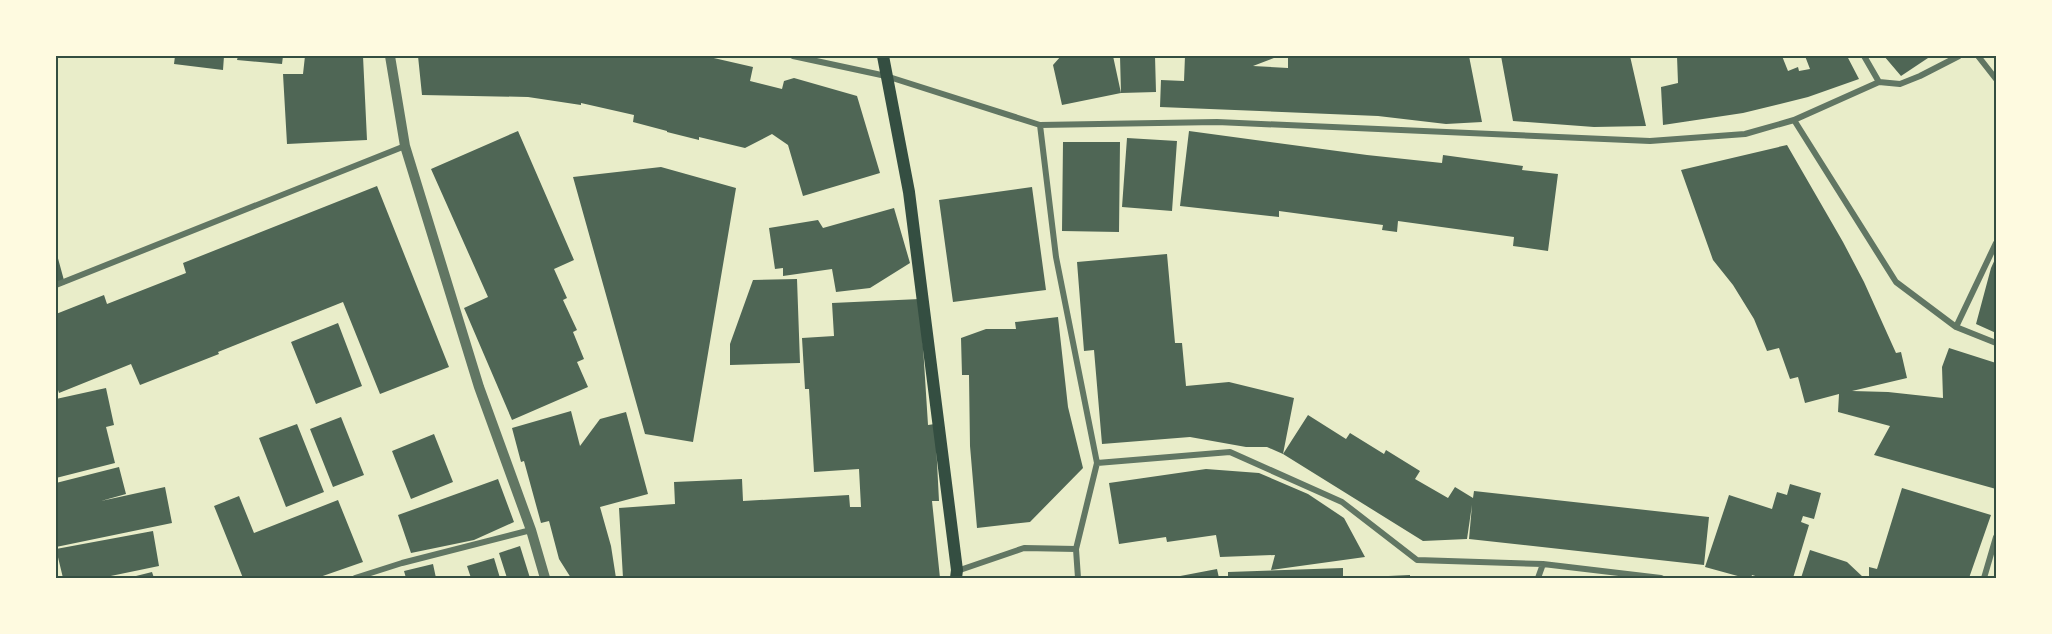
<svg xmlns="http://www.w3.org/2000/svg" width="2052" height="634" font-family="Roboto,sans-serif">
	<rect width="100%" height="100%" fill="#e9edc9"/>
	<path fill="#4f6655" d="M 175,56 L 224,56 L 223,70 L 174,64 Z
		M 238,56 L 283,56 L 282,64 L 237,60 Z
		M 305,56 L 363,56 L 367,140 L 287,144 L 283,74 L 303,74 Z
		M 418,56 L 705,56 L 753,67 L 750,81 L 782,89 L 784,81 L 794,78 L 857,96 L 880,173 L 803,196 L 788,145 L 772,134 L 745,148 L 699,137 L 699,140 L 667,132 L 667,131 L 633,122 L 634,115 L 581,103 L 581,105 L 528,97 L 422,95 Z
		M 1061,56 L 1113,56 L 1121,93 L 1062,105 L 1053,65 Z
		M 1120,56 L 1155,56 L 1156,92 L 1121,93 Z
		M 1185,56 L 1279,56 L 1253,66 L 1288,68 L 1288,56 L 1469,56 L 1482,122 L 1446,124 L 1378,116 L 1160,107 L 1161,80 L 1184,81 Z
		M 1501,56 L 1630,56 L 1646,126 L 1594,127 L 1513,121 Z
		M 1677,56 L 1782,56 L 1788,71 L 1798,67 L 1799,71 L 1810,69 L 1805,56 L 1847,56 L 1859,79 L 1808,97 L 1743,113 L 1663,125 L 1661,87 L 1678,83 Z
		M 1884,56 L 1931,56 L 1901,76 Z
		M 518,131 L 574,260 L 554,269 L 567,298 L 563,300 L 577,330 L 573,332 L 584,359 L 577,362 L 588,387 L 512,420 L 464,308 L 488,297 L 431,169 Z
		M 1189,131 L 1367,155 L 1442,163 L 1443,155 L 1523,166 L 1522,170 L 1558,174 L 1548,251 L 1513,246 L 1514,237 L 1398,221 L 1397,232 L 1382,230 L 1383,225 L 1279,211 L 1279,217 L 1180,206 Z
		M 1127,138 L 1177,141 L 1172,211 L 1122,207 Z
		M 1063,142 L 1120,142 L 1119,232 L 1062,231 Z
		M 1787,145 L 1843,242 L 1864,282 L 1896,353 L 1901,352 L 1907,378 L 1852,391 L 1888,392 L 1943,398 L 1942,367 L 1949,348 L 1996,363 L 1996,489 L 1874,455 L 1890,426 L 1838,412 L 1839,394 L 1805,403 L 1798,377 L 1790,379 L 1779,348 L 1767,351 L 1754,319 L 1733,285 L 1713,260 L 1681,170 Z
		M 661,167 L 736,188 L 693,442 L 645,434 L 573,177 Z
		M 377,186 L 449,367 L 380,394 L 343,302 L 218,352 L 219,354 L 140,385 L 131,364 L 59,393 L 56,384 L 56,314 L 104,295 L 107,304 L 186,273 L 183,263 Z
		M 1032,187 L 1046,290 L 953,302 L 939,200 Z
		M 894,208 L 910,263 L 870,288 L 836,292 L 832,269 L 783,276 L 783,268 L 775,269 L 769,228 L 818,220 L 823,228 Z
		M 56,251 L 65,284 L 56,287 Z
		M 1167,254 L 1175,343 L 1182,343 L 1186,386 L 1229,382 L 1294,398 L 1283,454 L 1308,415 L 1346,439 L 1350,433 L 1384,454 L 1386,450 L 1420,471 L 1415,479 L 1448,498 L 1455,487 L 1473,498 L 1474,491 L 1709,517 L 1704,565 L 1469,539 L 1472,505 L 1467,539 L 1423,541 L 1283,454 L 1267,447 L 1246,447 L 1190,437 L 1102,444 L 1094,350 L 1084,351 L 1077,262 Z
		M 1996,257 L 1996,333 L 1976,324 L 1991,268 Z
		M 797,279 L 800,363 L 730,365 L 730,344 L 753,280 Z
		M 920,299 L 928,425 L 935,424 L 939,501 L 932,501 L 940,578 L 623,578 L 619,508 L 675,504 L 674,482 L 742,479 L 743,501 L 849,495 L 850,507 L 861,507 L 859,469 L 814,472 L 809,389 L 805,389 L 802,338 L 834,336 L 832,303 Z
		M 1058,317 L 1068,407 L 1083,468 L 1030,522 L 977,528 L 970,446 L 969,375 L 962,375 L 961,338 L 986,329 L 1016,329 L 1015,322 Z
		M 338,323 L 362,386 L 316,404 L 291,342 Z
		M 106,388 L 114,425 L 106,427 L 115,463 L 56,478 L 56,399 Z
		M 571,411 L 580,446 L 600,419 L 626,412 L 648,494 L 600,507 L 611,546 L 616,578 L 571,578 L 559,559 L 549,521 L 541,523 L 524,461 L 521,462 L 512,428 Z
		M 341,417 L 364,475 L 333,487 L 310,429 Z
		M 297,424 L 324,492 L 286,507 L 259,438 Z
		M 434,434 L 453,482 L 411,499 L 392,451 Z
		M 119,467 L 126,494 L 101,501 L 165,487 L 172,523 L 56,547 L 56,483 Z
		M 1206,469 L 1259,473 L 1308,494 L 1344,518 L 1365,557 L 1271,570 L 1275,555 L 1220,557 L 1216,535 L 1167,542 L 1166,537 L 1119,544 L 1109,483 Z
		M 498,479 L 514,522 L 474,540 L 411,553 L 398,515 Z
		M 1790,484 L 1821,493 L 1814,519 L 1803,516 L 1801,522 L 1809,525 L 1793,578 L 1762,578 L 1752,575 L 1751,578 L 1745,578 L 1705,567 L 1729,495 L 1772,509 L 1777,492 L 1787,495 Z
		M 1902,488 L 1991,515 L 1969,578 L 1869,578 L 1869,567 L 1877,569 Z
		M 239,496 L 254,533 L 338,500 L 363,562 L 317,578 L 243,578 L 214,506 Z
		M 153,531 L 159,566 L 101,578 L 63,578 L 56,549 Z
		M 520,546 L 530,578 L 507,578 L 499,553 Z
		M 1810,550 L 1847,562 L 1864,578 L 1801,578 Z
		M 494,558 L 500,578 L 471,578 L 467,566 Z
		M 433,564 L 436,578 L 406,578 L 404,571 Z
		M 1343,568 L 1343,578 L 1228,578 L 1228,572 Z
		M 1217,569 L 1219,578 L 1175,578 L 1175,577 Z
		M 152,572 L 154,578 L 128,578 Z
		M 1410,575 L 1410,578 L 1367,578 L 1367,577 Z"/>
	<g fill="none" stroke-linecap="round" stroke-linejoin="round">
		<path stroke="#617663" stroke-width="6" d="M 793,56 L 886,76 L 1040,125 L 1217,122 L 1650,141 L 1745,134 L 1794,120 L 1879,82 L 1900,84 L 1920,76 L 1959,56
			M 1864,56 L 1879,82
			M 1978,56 L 1996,79
			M 1794,120 L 1896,282 L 1956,327 L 1996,343
			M 1040,125 L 1056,257 L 1097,463
			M 56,285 L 405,146
			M 1956,327 L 1996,243
			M 957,571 L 1024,548 L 1076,549
			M 355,578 L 402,563 L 531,530
			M 1078,578 L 1076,549 L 1097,463 L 1230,452 L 1342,502 L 1417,560 L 1543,564 L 1661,578
			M 1538,578 L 1543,564
			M 1984,578 L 1996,537"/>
		<path stroke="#617663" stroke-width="10" d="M 390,56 L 405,146 L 479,387 L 531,530 L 545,578"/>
		<path stroke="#344e41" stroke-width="12" d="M 883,56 L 909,192 L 957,570 L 956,578"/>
	</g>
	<rect width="2052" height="634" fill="none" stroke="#fefae0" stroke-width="114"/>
	<rect x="57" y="57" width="1938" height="520" fill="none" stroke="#344e41" stroke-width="2"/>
</svg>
